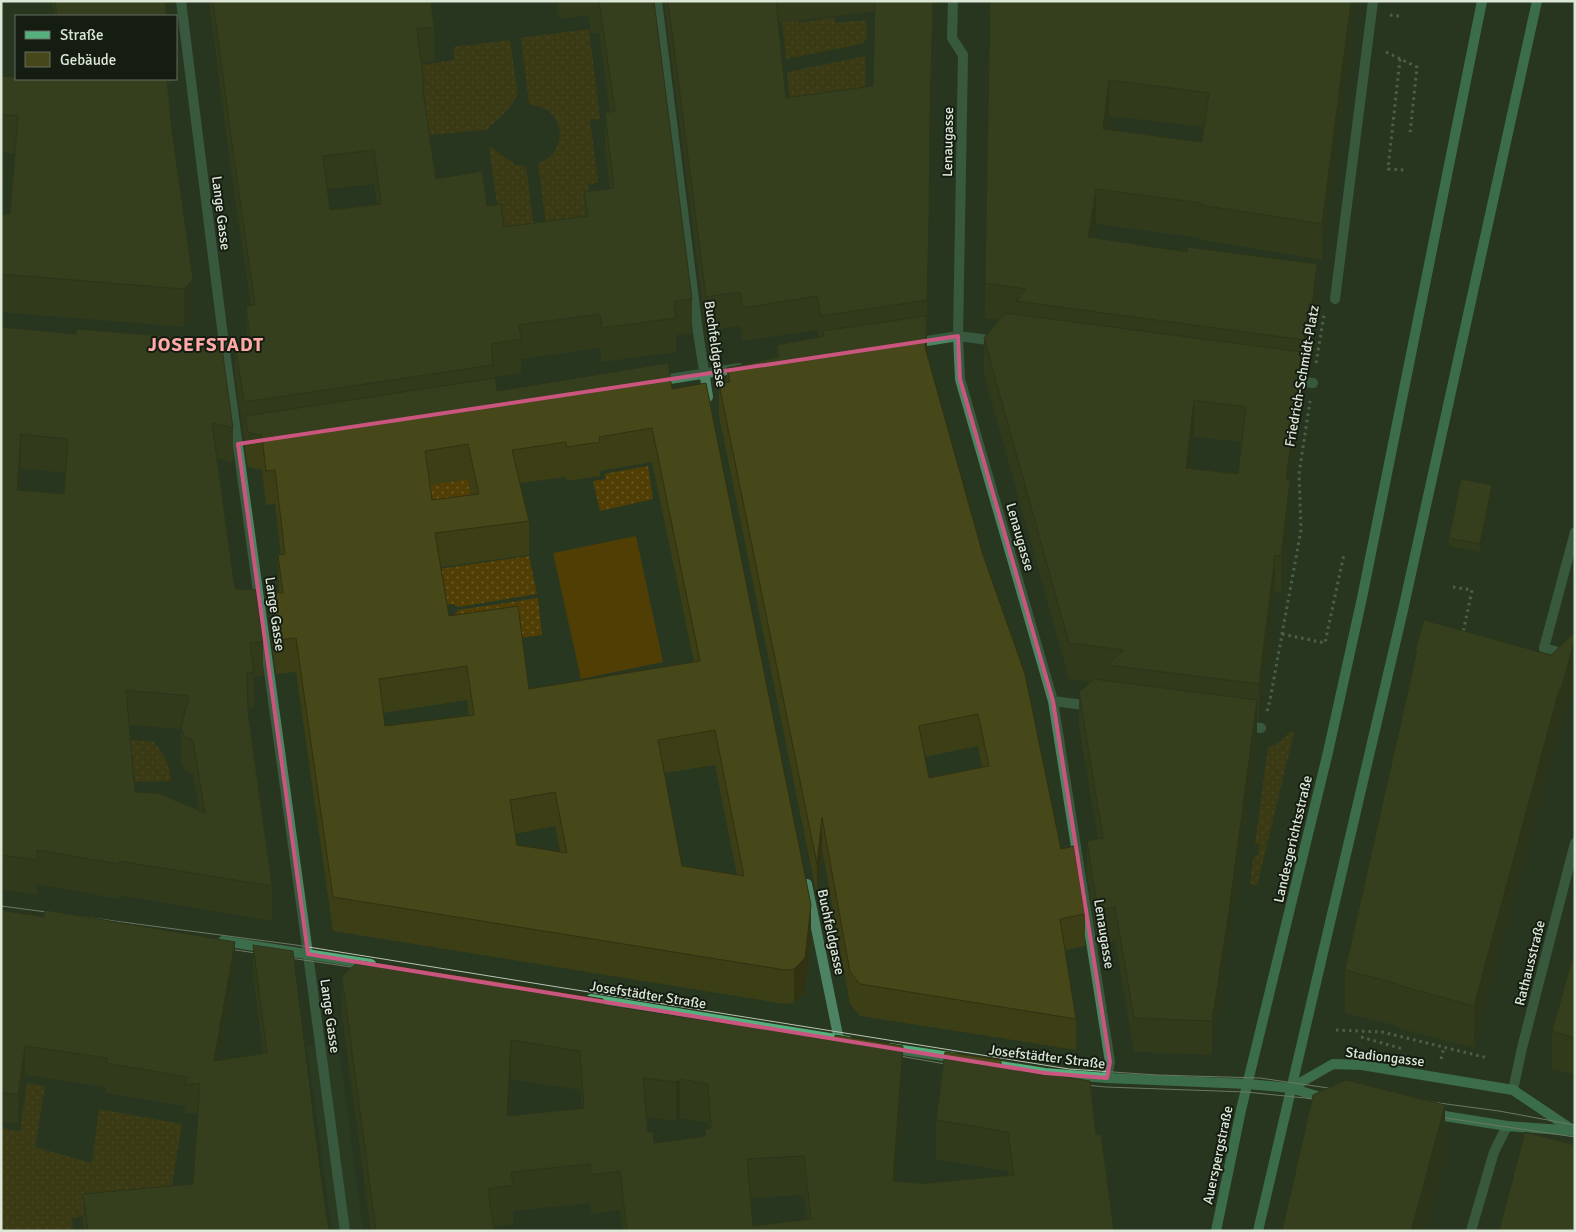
<svg xmlns="http://www.w3.org/2000/svg" width="1576" height="1232" font-family="Signika,sans-serif">
	<defs>
		<pattern id="grass-dots" width="8" height="8" patternUnits="userSpaceOnUse" patternTransform="scale(1.25)"><rect width="8" height="8" fill="#503e05"/><path d="M2 2h.1M6 6h.1" fill="none" stroke="#695a29" stroke-width="1.8" stroke-linecap="round"/></pattern>
	</defs>
	<rect width="100%" height="100%" fill="#283720"/>
	<path fill="#2e4123" d="M 338,1042 L 363,1231 L 332,1231 L 307,1046 Z"/>
	<path fill="url(#grass-dots)" d="M 780,1 L 796,1 L 799,23 L 834,17 L 835,23 L 866,20 L 867,39 L 861,44 L 786,59 Z
		M 589,29 L 600,119 L 590,120 L 598,182 L 588,185 L 592,218 L 546,225 L 538,163 C 560,157 567,130 551,113 C 545,108 537,106 529,104 L 521,38 Z
		M 510,40 L 518,95 L 506,112 L 486,130 L 429,135 L 421,65 L 454,60 L 454,47 Z
		M 865,56 L 866,115 L 793,128 L 787,72 Z
		M 489,146 L 516,165 L 526,166 L 534,229 L 501,233 Z
		M 648,466 L 653,499 L 600,511 L 593,481 L 606,479 L 604,474 Z
		M 468,479 L 479,528 L 432,534 L 425,485 Z
		M 529,556 L 537,594 L 458,607 L 453,604 L 444,605 L 438,569 Z
		M 538,598 L 542,635 L 452,646 L 454,616 L 458,610 Z
		M 1290,732 L 1294,733 L 1257,886 L 1250,884 L 1253,858 L 1258,855 L 1259,844 L 1255,844 L 1268,747 L 1278,743 Z
		M 130,740 L 154,742 C 164,754 170,765 171,781 L 135,782 Z
		M 27,1083 L 45,1086 L 35,1147 L 92,1163 L 99,1109 L 182,1124 L 169,1202 L 72,1218 L 73,1231 L 1,1231 L 1,1128 L 20,1131 Z"/>
	<path fill="#503e05" d="M 636,536 L 663,662 L 581,679 L 553,553 Z"/>
	<g fill="none" stroke-linecap="round" stroke-linejoin="round">
		<path stroke="#818e7b" stroke-width="3" stroke-dasharray="2.5 4" stroke-linecap="butt" d="M 1390,15 L 1399,16
			M 1386,52 L 1417,67 L 1410,134
			M 1400,59 L 1388,169 L 1405,170
			M 1316,363 L 1324,315
			M 1453,587 L 1472,590 L 1463,633
			M 1282,634 L 1325,643 L 1344,554
			M 1267,711 L 1270,700 L 1301,530 L 1299,474 L 1310,401
			M 1336,1030 L 1382,1032 L 1488,1058
			M 1361,1037 L 1403,1049
			M 1441,1059 L 1444,1047"/>
		<path stroke="#4d8363" stroke-width="10" d="M 1544,648 L 1575,532"/>
		<path stroke="#4d8363" stroke-width="10" d="M 181,1 L 225,352 L 308,954 L 345,1231
			M 657,1 L 698,332 L 708,397
			M 953,1 L 952,38 L 963,55 L 958,336 L 960,379 L 1053,701 L 1110,1062 L 1107,1078
			M 1335,299 L 1373,1
			M 914,343 L 958,336 L 996,341
			M 1288,380 L 1313,383
			M 657,381 L 739,368
			M 1544,648 L 1575,657
			M 1053,701 L 1092,706
			M 1243,726 L 1261,728
			M 807,884 L 839,1040
			M 1513,1090 L 1522,1048 L 1575,843
			M 1471,1231 L 1494,1152 L 1507,1126"/>
		<path stroke="#55b07e" stroke-width="10" d="M 223,941 L 371,964
			M 591,999 L 848,1041
			M 889,1048 L 956,1058
			M 988,1064 L 1045,1073 L 1107,1078 L 1248,1084 L 1291,1088 L 1326,1099
			M 1291,1088 L 1333,1064 L 1362,1065 L 1513,1090 L 1574,1131
			M 1432,1114 L 1507,1126 L 1575,1131
			M 1216,1231 L 1241,1110 L 1328,752 L 1362,598 L 1482,1
			M 1258,1231 L 1403,610 L 1537,1"/>
		<path stroke="#bac5b4" stroke-width="1" d="M 1,906 L 296,945 L 1069,1069 L 1157,1075 L 1260,1078 L 1342,1090
			M 222,948 L 365,969
			M 888,1054 L 957,1066
			M 1076,1084 L 1106,1087 L 1246,1092 L 1325,1100
			M 1424,1101 L 1499,1111 L 1575,1125
			M 1432,1116 L 1575,1137"/>
	</g>
	<path fill="#3c3e16" fill-rule="evenodd" d="M 52,1 L 165,1 L 167,16 L 54,16 Z
		M 209,1 L 431,1 L 434,27 L 434,61 L 421,63 L 424,84 L 424,99 L 436,179 L 487,206 L 504,227 L 584,216 L 584,192 L 610,189 L 605,147 L 605,113 L 610,112 L 599,33 L 591,33 L 588,15 L 559,19 L 557,1 L 654,1 L 692,299 L 692,333 L 676,335 L 676,352 L 602,362 L 600,348 L 521,359 L 521,373 L 493,377 L 493,378 L 497,391 L 672,389 L 811,939 L 805,992 L 794,1003 L 785,1004 L 333,931 L 296,672 L 276,674 L 270,626 L 270,592 L 279,592 L 278,555 L 281,555 L 275,504 L 266,505 L 262,470 L 248,467 L 245,450 L 245,436 L 244,436 L 235,377 L 235,343 L 247,344 L 246,306 L 251,306 L 231,171 ZM 374,184 L 377,204 L 330,210 L 328,189 ZM 652,462 L 694,662 L 529,689 L 449,616 L 441,567 L 529,555 L 529,521 L 520,483 L 566,477 L 567,481 L 600,476 L 600,471 ZM 468,479 L 472,495 L 432,500 L 430,485 ZM 467,700 L 469,715 L 385,726 L 383,713 ZM 715,765 L 737,875 L 682,866 L 665,773 ZM 555,826 L 560,852 L 517,845 L 515,834 Z
		M 664,1 L 934,1 L 930,149 L 929,249 L 927,323 L 927,355 L 1061,849 L 1085,914 L 1085,946 L 1065,950 L 1076,1019 L 1076,1050 L 860,1016 L 850,1004 L 822,849 L 817,896 L 719,416 L 719,384 L 727,383 L 727,368 L 777,357 L 777,345 L 819,337 L 817,330 L 743,341 L 740,326 L 706,331 ZM 875,11 L 873,86 L 786,98 L 778,23 ZM 978,746 L 982,767 L 929,778 L 925,757 Z
		M 990,1 L 1356,1 L 1322,260 L 1201,240 L 1201,238 L 1096,224 L 1093,238 L 1317,299 L 1312,339 L 1309,339 L 1304,375 L 1302,375 L 1302,388 L 1290,481 L 1290,517 L 1281,592 L 1275,592 L 1259,721 L 1257,721 L 1257,734 L 1229,945 L 1212,1055 L 1134,1052 L 1115,941 L 1098,944 L 1087,875 L 1087,841 L 1098,839 L 1079,726 L 1079,692 L 1090,682 L 1069,679 L 984,374 L 984,338 L 999,320 L 985,318 ZM 1109,116 L 1204,127 L 1202,142 L 1108,129 ZM 1194,437 L 1242,442 L 1238,474 L 1190,468 Z
		M 1,76 L 16,79 L 171,79 L 171,84 L 167,84 L 193,317 L 184,327 L 1,312 L 1,218 L 10,214 L 15,154 L 1,152 Z
		M 1,327 L 233,428 L 233,463 L 217,458 L 235,589 L 263,642 L 263,676 L 254,677 L 254,708 L 248,707 L 272,886 L 272,921 L 119,895 L 119,899 L 37,884 L 37,895 L 1,889 ZM 21,468 L 65,473 L 64,494 L 19,490 ZM 129,725 L 181,729 L 181,763 L 185,772 L 193,774 L 199,810 L 135,792 Z
		M 1492,493 L 1480,552 L 1449,546 L 1449,538 Z
		M 1424,620 L 1561,732 L 1559,733 L 1474,1048 L 1398,1028 L 1398,1026 L 1345,1013 L 1345,970 L 1415,658 L 1415,651 Z
		M 1,910 L 235,972 L 219,1060 L 263,1053 L 253,974 L 253,945 L 320,1169 L 329,1231 L 84,1231 L 83,1224 L 83,1194 L 193,1184 L 198,1113 L 185,1114 L 185,1106 L 106,1093 L 106,1087 L 25,1075 L 18,1124 L 1,1121 Z
		M 1575,949 L 1575,1075 L 1552,1069 L 1552,1031 Z
		M 342,976 L 604,1005 L 903,1085 L 896,1181 L 928,1184 L 1008,1175 L 1008,1171 L 936,1159 L 936,1120 L 1001,1066 L 1096,1135 L 1114,1231 L 623,1231 L 620,1210 L 591,1214 L 590,1203 L 513,1211 L 513,1224 L 494,1227 L 494,1231 L 371,1231 L 342,1015 ZM 511,1079 L 580,1090 L 582,1109 L 509,1116 ZM 647,1117 L 676,1121 L 680,1118 L 708,1123 L 709,1129 L 705,1129 L 705,1136 L 654,1143 L 648,1132 ZM 804,1195 L 807,1219 L 753,1226 L 751,1198 Z"/>
	<path fill="#313212" d="M 933,1 L 934,1 L 930,149 L 929,249 L 927,332 L 927,323 L 927,354 L 925,347 L 927,333 L 930,115 Z
		M 1351,1 L 1356,1 L 1322,260 L 1322,224 Z
		M 1109,80 L 1109,116 L 1103,164 L 1103,129 Z
		M 1096,189 L 1096,224 L 1088,273 L 1088,237 Z
		M 1317,264 L 1317,299 L 1312,339 L 1312,304 Z
		M 193,279 L 193,317 L 184,327 L 184,289 Z
		M 1309,304 L 1309,339 L 1304,375 L 1304,340 Z
		M 1302,352 L 1302,388 L 1286,516 L 1286,479 Z
		M 1194,400 L 1194,437 L 1186,504 L 1186,468 Z
		M 21,434 L 21,468 L 17,524 L 17,490 Z
		M 1290,481 L 1290,517 L 1281,592 L 1281,556 Z
		M 1492,485 L 1492,493 L 1480,552 L 1480,544 Z
		M 1275,555 L 1275,592 L 1259,721 L 1259,684 Z
		M 1575,638 L 1575,681 L 1561,732 L 1559,733 L 1474,1048 L 1474,1006 L 1559,690 Z
		M 1257,700 L 1257,734 L 1229,945 L 1212,1055 L 1212,1021 Z
		M 822,817 L 822,849 L 817,896 L 817,864 Z
		M 811,905 L 811,939 L 805,992 L 794,1003 L 794,969 Z
		M 235,942 L 235,972 L 214,1090 L 214,1061 Z
		M 511,1040 L 511,1079 L 507,1155 L 507,1116 Z
		M 25,1046 L 25,1075 L 18,1124 L 18,1095 Z
		M 903,1046 L 903,1085 L 893,1220 L 893,1181 Z
		M 680,1079 L 680,1118 L 676,1121 L 676,1082 Z
		M 1445,1105 L 1445,1160 L 1426,1231 L 1411,1231 Z"/>
	<path fill="#46481a" stroke="#313212" fill-rule="evenodd" d="M 55,1 L 165,1 L 167,16 L 57,16 Z
		M 213,1 L 431,1 L 434,27 L 417,29 L 424,84 L 422,85 L 436,179 L 482,171 L 487,206 L 501,204 L 504,227 L 588,216 L 584,192 L 614,188 L 605,113 L 615,111 L 599,1 L 654,1 L 692,299 L 674,301 L 676,318 L 602,328 L 600,314 L 519,325 L 521,339 L 491,344 L 493,365 L 244,402 L 235,343 L 251,344 L 246,306 L 255,305 L 231,137 ZM 374,150 L 381,204 L 330,210 L 323,156 Z
		M 668,1 L 776,1 L 786,98 L 873,86 L 875,1 L 933,1 L 930,115 L 929,216 L 927,300 L 821,316 L 817,296 L 743,308 L 740,292 L 706,297 Z
		M 990,1 L 1351,1 L 1322,224 L 1201,205 L 1201,203 L 1096,189 L 1088,237 L 1187,252 L 1187,247 L 1317,264 L 1312,304 L 1309,304 L 1304,340 L 1016,301 L 1026,289 L 985,283 ZM 1109,80 L 1209,93 L 1202,142 L 1103,129 Z
		M 1,76 L 16,77 L 16,79 L 167,79 L 172,130 L 193,279 L 184,289 L 1,274 L 1,218 L 3,218 L 3,214 L 10,214 L 18,116 L 1,114 Z
		M 1005,313 L 1302,352 L 1286,479 L 1290,481 L 1281,556 L 1275,555 L 1259,684 L 1107,665 L 1124,650 L 1069,643 L 984,338 ZM 1194,400 L 1246,407 L 1238,474 L 1186,468 Z
		M 926,316 L 926,323 L 927,323 L 925,347 L 983,555 L 1025,674 L 1061,849 L 1074,846 L 1085,914 L 1060,919 L 1076,1019 L 860,984 L 850,972 L 822,817 L 817,864 L 719,384 L 730,382 L 727,368 L 779,357 L 777,345 L 824,336 L 823,331 ZM 978,714 L 989,766 L 929,778 L 919,726 Z
		M 1,327 L 76,334 L 76,329 L 221,341 L 233,428 L 212,423 L 235,589 L 256,590 L 263,642 L 250,643 L 254,673 L 247,673 L 248,711 L 272,886 L 119,861 L 119,864 L 37,850 L 37,860 L 1,855 ZM 21,434 L 68,439 L 64,494 L 17,490 ZM 126,690 L 189,696 L 181,728 L 185,737 L 193,740 L 205,813 L 158,793 L 135,792 Z
		M 668,363 L 672,389 L 706,383 L 811,905 L 805,958 L 794,969 L 785,970 L 333,897 L 296,638 L 276,640 L 270,592 L 283,593 L 278,555 L 285,554 L 275,470 L 266,471 L 262,436 L 248,432 L 245,416 L 495,378 L 497,391 ZM 652,428 L 700,661 L 529,689 L 518,606 L 449,616 L 435,533 L 529,521 L 512,450 L 566,442 L 567,447 L 600,442 L 599,437 ZM 468,444 L 479,494 L 432,500 L 425,451 ZM 467,666 L 474,715 L 385,726 L 379,679 ZM 715,730 L 744,876 L 682,866 L 658,740 ZM 555,792 L 567,853 L 517,845 L 510,800 Z
		M 1461,479 L 1492,485 L 1480,544 L 1449,538 Z
		M 1424,620 L 1551,655 L 1575,632 L 1575,638 L 1561,689 L 1559,690 L 1474,1006 L 1398,985 L 1398,984 L 1345,970 L 1417,651 L 1415,651 Z
		M 1094,679 L 1257,700 L 1229,911 L 1212,1021 L 1134,1018 L 1115,907 L 1098,910 L 1087,841 L 1103,838 L 1079,692 Z
		M 1,910 L 44,917 L 45,910 L 235,942 L 214,1061 L 267,1053 L 253,945 L 293,951 L 320,1169 L 329,1231 L 88,1231 L 83,1194 L 193,1184 L 200,1083 L 185,1085 L 187,1077 L 106,1063 L 107,1058 L 25,1046 L 18,1095 L 1,1092 Z
		M 1575,949 L 1575,1038 L 1552,1031 Z
		M 359,961 L 489,980 L 603,999 L 604,1005 L 835,1040 L 835,1035 L 903,1046 L 893,1181 L 928,1184 L 929,1183 L 1014,1175 L 1008,1132 L 936,1120 L 945,1052 L 1001,1060 L 1001,1066 L 1090,1081 L 1096,1135 L 1101,1134 L 1114,1231 L 627,1231 L 620,1171 L 591,1175 L 590,1164 L 511,1172 L 513,1185 L 488,1189 L 494,1231 L 376,1231 L 342,976 ZM 511,1040 L 580,1051 L 584,1108 L 507,1116 ZM 643,1078 L 676,1082 L 680,1079 L 708,1084 L 711,1128 L 705,1129 L 706,1136 L 654,1143 L 653,1132 L 648,1132 ZM 804,1156 L 811,1219 L 753,1226 L 747,1159 Z
		M 1346,1080 L 1445,1105 L 1411,1231 L 1282,1231 L 1313,1095 Z
		M 1525,1132 L 1575,1145 L 1575,1231 L 1499,1231 Z"/>
	<path d="M0 0H1576V1232H0ZM 958,336 L 960,379 L 1053,701 L 1110,1062 L 1107,1078 L 1045,1073 L 308,954 L 238,444 Z" fill="#283720" fill-opacity=".55" fill-rule="evenodd"/>
	<path fill="none" stroke="#ca5680" stroke-width="4" stroke-linejoin="round" d="M 958,336 L 960,379 L 1053,701 L 1110,1062 L 1107,1078 L 1045,1073 L 308,954 L 238,444 Z"/>
	<g text-anchor="middle" dominant-baseline="central" stroke-width="4" stroke-linejoin="round" paint-order="stroke">
		<g font-size="14" fill="#dde7d8" stroke="#151c12">
			<text transform="translate(948 142) rotate(-89)">Lenaugasse</text>
			<text transform="translate(221 213) rotate(83)">Lange Gasse</text>
			<text transform="translate(715 344) rotate(82)">Buchfeldgasse</text>
			<text transform="translate(1302 376) rotate(-80)">Friedrich-Schmidt-Platz</text>
			<text transform="translate(1020 537) rotate(74)">Lenaugasse</text>
			<text transform="translate(275 614) rotate(82)">Lange Gasse</text>
			<text transform="translate(1293 839) rotate(-77)">Landesgerichtsstraße</text>
			<text transform="translate(831 932) rotate(78)">Buchfeldgasse</text>
			<text transform="translate(1104 934) rotate(81)">Lenaugasse</text>
			<text transform="translate(1530 963) rotate(-76)">Rathausstraße</text>
			<text transform="translate(648 995) rotate(9)">Josefstädter Straße</text>
			<text transform="translate(330 1016) rotate(82)">Lange Gasse</text>
			<text transform="translate(1047 1057) rotate(7)">Josefstädter Straße</text>
			<text transform="translate(1385 1057) rotate(7)">Stadiongasse</text>
			<text transform="translate(1218 1155) rotate(-78)">Auerspergstraße</text>
		</g>
		<g font-size="19" font-weight="bold" letter-spacing="1" fill="#fea9a7" stroke="#151c12">
			<text x="206" y="345">JOSEFSTADT</text>
		</g>
	</g>
	<rect width="1576" height="1232" fill="none" stroke="#dde7d8" stroke-width="5"/>
	<rect x="15" y="15" width="162" height="65" fill="#151c12" stroke="#656d61"/>
	<rect x="25" y="31" width="25" height="8" fill="#55b07e" stroke="#656d61"/>
	<text x="60" y="40" font-size="15" fill="#dde7d8">Straße</text>
	<rect x="25" y="52" width="25" height="15" fill="#46481a" stroke="#656d61"/>
	<text x="60" y="65" font-size="15" fill="#dde7d8">Gebäude</text>
</svg>
